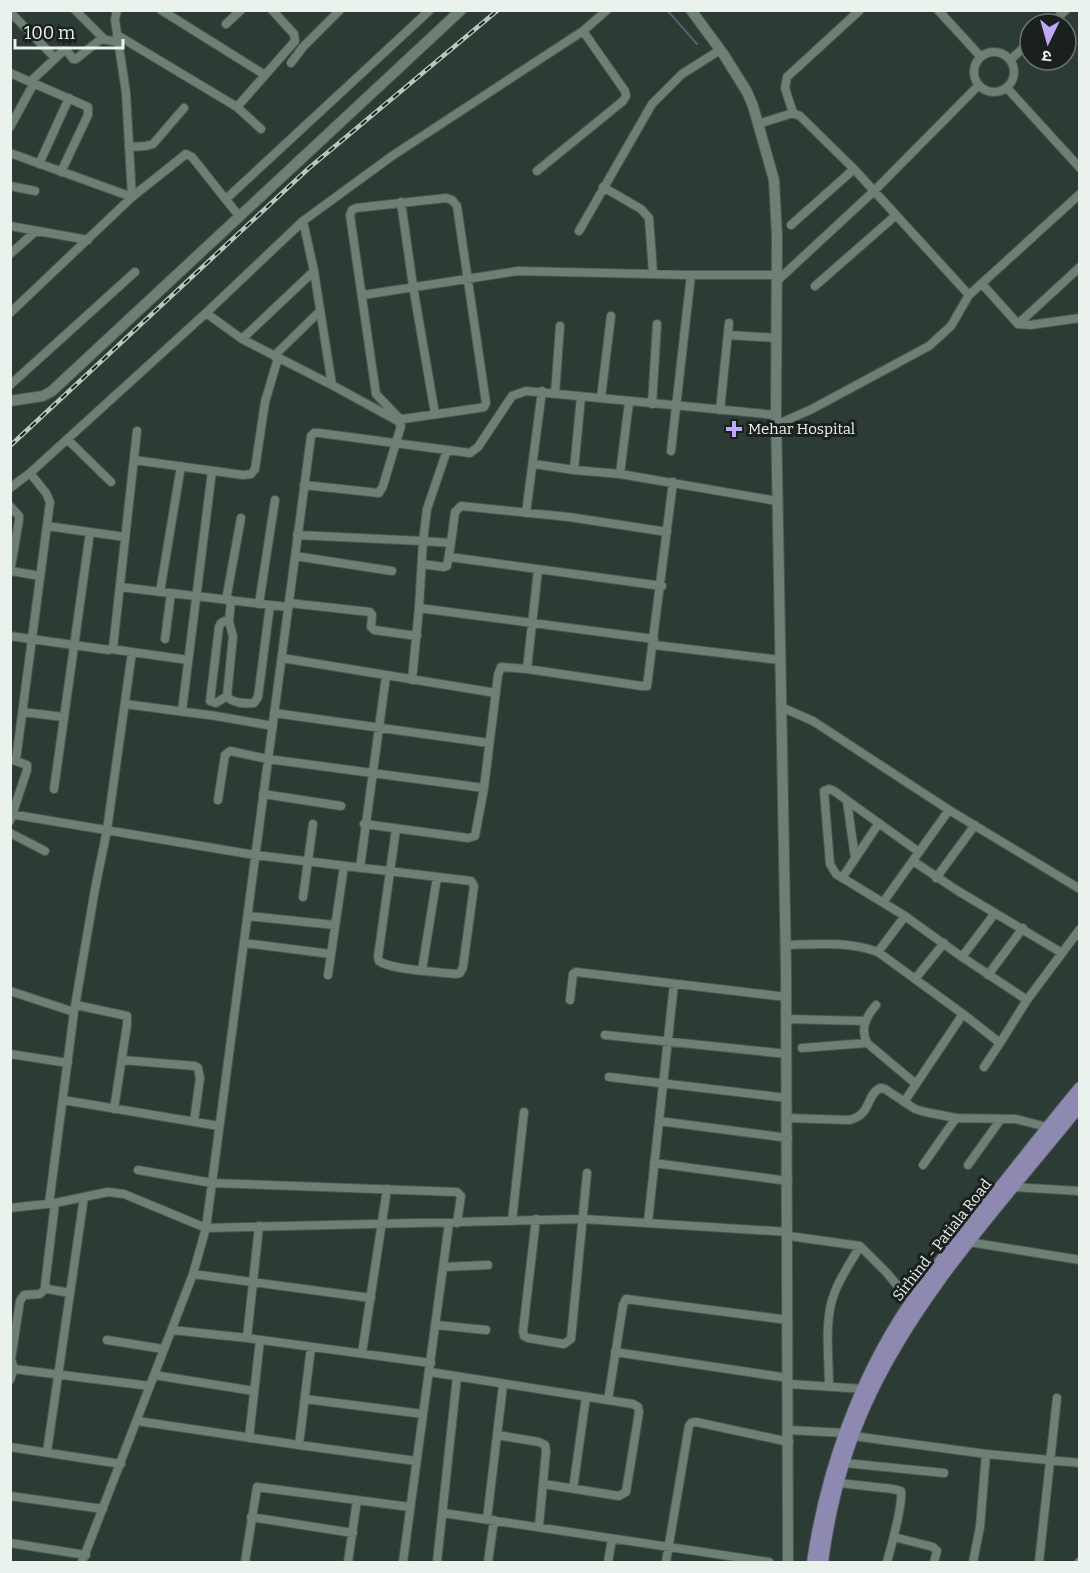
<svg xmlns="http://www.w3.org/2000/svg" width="1090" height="1573" font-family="Bitter,'Noto Sans Devanagari',serif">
	<rect width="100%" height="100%" fill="#2c3b33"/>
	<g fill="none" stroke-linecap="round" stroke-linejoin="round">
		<path stroke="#5e5b6e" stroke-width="2" d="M 667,10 L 697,44"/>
		<defs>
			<path id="minor" d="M 75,10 L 104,39
				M 161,10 L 265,75
				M 938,10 L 981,57
				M 10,12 L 55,58
				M 226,24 L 241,10
				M 1050,24 L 1066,10
				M 117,35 L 237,107 L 261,129
				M974 72a20 20 0 1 1 40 0a20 20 0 1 1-40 0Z
				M 1010,60 L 1030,42
				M 291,63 L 303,47 L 340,10
				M 10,73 L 88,107 L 88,115 L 61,172
				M 30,82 L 63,51 L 68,52 L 73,59 L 76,59 L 101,39 L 118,42
				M 1007,88 L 1080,168
				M 237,107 L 295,41 L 294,34 L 272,10
				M 793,113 L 800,116 L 854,169 L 969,295 L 1080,194
				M 758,124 L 793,113 L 785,88 L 787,77 L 860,10
				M 10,127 L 34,83
				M 129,147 L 146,146 L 153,144 L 184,108
				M 10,153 L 132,197 L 126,93 L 115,20 L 117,10
				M 39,164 L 69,98
				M 537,171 L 623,101 L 626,96 L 625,91 L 583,31
				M 10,186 L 35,191
				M 603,187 L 641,209 L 649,218 L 653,273
				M 446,198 L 452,200 L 457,206 L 486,403 L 484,407 L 479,408 L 403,419 L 399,418 L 376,394 L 350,215 L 352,210 L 356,208 Z
				M 226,199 L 430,10
				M 401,202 L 413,286 L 435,414
				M 303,221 L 314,271 L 332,385
				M 791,225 L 854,169
				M 10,226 L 88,240
				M 579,231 L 652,104 L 682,74 L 720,50
				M 10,254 L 36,231
				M 777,281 L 874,191 L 979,85
				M 982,284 L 1018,324 L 1030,325 L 1080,318
				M 815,286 L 895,216
				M 363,295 L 518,271 L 691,275 L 777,275
				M 10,313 L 132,197 L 186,154 L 192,157 L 239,216
				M 206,313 L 242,339 L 332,385 L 398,421 L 401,426 L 383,486 L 379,493 L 304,485
				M 1018,324 L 1080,267
				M 728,335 L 777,338
				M 242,339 L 314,271
				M 274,356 L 320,311
				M 10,385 L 135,272
				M 555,394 L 560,326
				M 601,398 L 611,316
				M 652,404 L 657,324
				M 720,410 L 729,323
				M 776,425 L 812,409 L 929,346 L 951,326 L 969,295
				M 67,439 L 111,482
				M 671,451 L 691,275
				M 134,460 L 243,475 L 251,474 L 255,469 L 265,402 L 278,358
				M 534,464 L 574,470 L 620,474 L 777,501
				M 574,470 L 581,397
				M 620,474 L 629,402
				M 10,488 L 30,473 L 206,313 L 303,221 L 392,156 L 583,31 L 607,10
				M 10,506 L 19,516 L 19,520 L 10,572
				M 526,513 L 542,391
				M 47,526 L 125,537
				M 297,535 L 423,541 L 427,509 L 447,450
				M 295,556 L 392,571
				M 450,557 L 662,586
				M 422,564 L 444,567 L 447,566 L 451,543
				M 11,571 L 40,576
				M 120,587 L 288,607
				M 160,592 L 181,466
				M 226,600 L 241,518
				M 231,600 L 229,622 L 233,636 L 227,696 C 231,703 246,704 254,703 L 258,697 L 270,605
				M 289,603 L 370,612 L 372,615 L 371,627 L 374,630 L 417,636
				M 259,604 L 275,500
				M 419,608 L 654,639
				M 10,636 L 109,650 L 113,648 L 137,431
				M 165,639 L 171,593
				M 654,645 L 780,660
				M 111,649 L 188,660
				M 282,658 L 496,693
				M 527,669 L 538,570
				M 412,680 L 419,608 L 423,541 L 451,543 L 455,512 L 461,506 L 569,517 L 667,532
				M 227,696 L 216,703 L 210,701 L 219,627 L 221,623 L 229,619
				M 125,704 L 216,716 L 273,726
				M 781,707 L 813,721 L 949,810 L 1080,889
				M 182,711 L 212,471
				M 23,712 L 63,717
				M 274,713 L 489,743
				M 10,759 L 27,765 L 27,770 L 10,821
				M 16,760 L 50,502 L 46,493 L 30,473
				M 54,789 L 90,532
				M 263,794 L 341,806
				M 218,800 L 225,755 L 230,751 L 268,759 L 484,788
				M 847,801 L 855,858
				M 10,814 L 255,855 L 471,881 L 474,886 L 463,967 L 460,973 L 456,974 C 439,972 391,970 379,961 L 378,957 L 396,829
				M 364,824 L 468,838 L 475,836 L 484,788 L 498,675 L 501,667 L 527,669 L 642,686 L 647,686 L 673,482
				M 10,833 L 45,851
				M 919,852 L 834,791 L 829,789 L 824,791 L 830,864 L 836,874 L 905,916 L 962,957 L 1027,1000
				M 913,861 L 958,891 L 1062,953
				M 360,868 L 386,676
				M 842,878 L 879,823
				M 936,878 L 975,825
				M 303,897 L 313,824
				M 884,901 L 949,810
				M 248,916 L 335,925
				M 244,943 L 331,954
				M 785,945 C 817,944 848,941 878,952 L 963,1014 L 1000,1043 L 984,1067
				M 878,952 L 905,916
				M 962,957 L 995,913
				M 422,970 L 437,877
				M 328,975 L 344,866
				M 988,975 L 1023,928
				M 915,979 L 944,943
				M 10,991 L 74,1012
				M 570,1000 L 573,974 L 576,972 L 786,997
				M 76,1005 L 127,1016 L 127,1025 L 114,1109
				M 876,1005 C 866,1017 860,1028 867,1043 L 916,1084
				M 786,1019 L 865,1021
				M 605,1035 L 787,1054
				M 1000,1043 L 1027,1000 L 1080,929
				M 802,1048 L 867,1043
				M 10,1054 L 68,1063
				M 122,1060 L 195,1066 L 198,1068 L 200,1078 L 194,1121
				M 609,1077 L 787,1098
				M 63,1100 L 219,1126
				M 904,1102 L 963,1014
				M 788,1118 L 849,1120 C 872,1115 865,1096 880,1088 L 885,1089 L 915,1109 L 925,1112 L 956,1118 L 1016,1119 L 1047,1127
				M 659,1121 L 788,1138
				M 654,1163 L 788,1181
				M 923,1165 L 956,1118
				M 968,1165 L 1001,1119
				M 138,1170 L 212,1183 L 457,1192 L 461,1196 L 457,1223
				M 1012,1187 L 1080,1191
				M 55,1203 L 45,1285 L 48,1289 L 70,1293
				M 49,1204 L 74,1012 L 95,889 L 107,830 L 132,652
				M 10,1208 L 55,1203 L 108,1192 L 124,1194 L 206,1228 L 583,1219 L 788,1232
				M 536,1219 L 523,1331 L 524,1336 L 528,1338 L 564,1344 L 571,1339 L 587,1173
				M 512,1221 L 524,1112
				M 648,1222 L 674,984
				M 789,1236 L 860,1246 L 887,1273 L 913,1305
				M 969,1242 L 1080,1260
				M 443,1267 L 488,1265
				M 193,1274 L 371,1298
				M 436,1325 L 486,1330
				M 172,1330 L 247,1338 L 431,1363
				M 247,1338 L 259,1226
				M 107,1340 L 163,1349
				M 615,1352 L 788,1378
				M 362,1353 L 387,1189
				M 14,1369 L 150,1386
				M 430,1372 L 633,1404 L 638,1407 L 639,1412 L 626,1492 L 619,1496 L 544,1484
				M 154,1375 L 254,1391
				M 10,1380 L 14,1369 L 11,1359 L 20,1301 L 24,1295 L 40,1294 L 46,1288
				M 789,1384 L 864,1389
				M 829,1387 C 829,1360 825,1330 831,1304 C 836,1283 850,1264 860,1246
				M 305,1399 L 423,1414
				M 608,1400 L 623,1305 L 626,1299 L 788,1320
				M 137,1421 L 299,1445 L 416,1461
				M 789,1430 L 845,1433
				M 497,1435 L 539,1442 L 545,1445 L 546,1451 L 539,1526
				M 853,1436 L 986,1454 L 1080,1463
				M 249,1438 L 260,1340
				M 299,1445 L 311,1347
				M 10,1447 L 121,1464
				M 47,1452 L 84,1197
				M 845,1463 L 944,1473
				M 839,1483 L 893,1489 L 901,1491 C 903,1506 891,1547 887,1562
				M 573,1489 L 586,1397
				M 10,1496 L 103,1509
				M 443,1513 L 769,1562
				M 251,1517 L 353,1533
				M 487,1519 L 503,1385
				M 894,1537 L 933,1547 L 937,1551 L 934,1562
				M 10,1543 L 86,1555
				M 82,1562 L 193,1274 L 206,1228 L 311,436 L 314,433 L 319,433 L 470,453 L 478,447 L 512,396 L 526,391 L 776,415
				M 245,1562 L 257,1487 L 410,1507
				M 348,1562 L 357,1500
				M 403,1562 L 449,1223
				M 437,1562 L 457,1377
				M 488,1562 L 494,1520
				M 608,1562 L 612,1539
				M 666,1562 L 689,1426 L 691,1423 L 696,1422 L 789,1442
				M 973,1562 L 980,1527 L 986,1454
				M 1039,1562 L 1057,1398
				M 1079,1562 L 1080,1562"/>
			<path id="tertiary" d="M 691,10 L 724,55 L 747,92 L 753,106 L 774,180 L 777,236 L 776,415 L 786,968 L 788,1562
				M 10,401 L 43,396 L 52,391 L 461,10"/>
			<path id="primary" d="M 813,1562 C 826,1473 859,1379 910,1304 C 934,1267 964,1233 991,1199 C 1021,1162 1049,1125 1080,1088
				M 822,1562 C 829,1509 843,1454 865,1405 C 916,1292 1004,1200 1080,1105"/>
		</defs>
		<use href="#minor" stroke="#4b5851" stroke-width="10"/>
		<use href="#tertiary" stroke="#4b5851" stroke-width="12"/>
		<use href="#primary" stroke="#4b5851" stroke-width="14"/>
		<use href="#minor" stroke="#6e7f75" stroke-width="8"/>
		<use href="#tertiary" stroke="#6e7f75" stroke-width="10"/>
		<use href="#primary" stroke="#8e89b0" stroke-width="12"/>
		<defs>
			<path id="rail" d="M 10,446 L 309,168 L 498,10"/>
		</defs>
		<use href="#rail" stroke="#bbc6bf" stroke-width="4.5"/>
		<use href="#rail" stroke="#1a201d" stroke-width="2" stroke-dasharray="7" stroke-linecap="butt"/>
	</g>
	<path fill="#bda9f5" stroke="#1a201d" stroke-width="2" d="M731 420h6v6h6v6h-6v6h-6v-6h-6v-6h6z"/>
	<g text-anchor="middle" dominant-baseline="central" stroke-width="6" stroke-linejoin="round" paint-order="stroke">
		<g font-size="15" fill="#e9f2ec" stroke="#1a201d" text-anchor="start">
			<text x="748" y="429">Mehar Hospital</text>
		</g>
		<g font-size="15" fill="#e9f2ec" stroke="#1a201d">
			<text transform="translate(942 1240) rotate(-52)">Sirhind - Patiala Road</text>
		</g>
	</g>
	<rect width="1090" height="1573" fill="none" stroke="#e9f2ec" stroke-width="24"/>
	<g transform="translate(1048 42) rotate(185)"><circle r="28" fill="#1a201d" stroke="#6d7470" stroke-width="1.5"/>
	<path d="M0-4.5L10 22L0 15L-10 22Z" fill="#bda9f5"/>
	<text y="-9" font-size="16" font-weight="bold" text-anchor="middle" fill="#e9f2ec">उ</text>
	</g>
	<path d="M15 39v9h108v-9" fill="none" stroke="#e9f2ec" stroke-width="3"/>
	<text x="24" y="39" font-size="18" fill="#e9f2ec" stroke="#1a201d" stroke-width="4.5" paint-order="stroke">100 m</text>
</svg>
